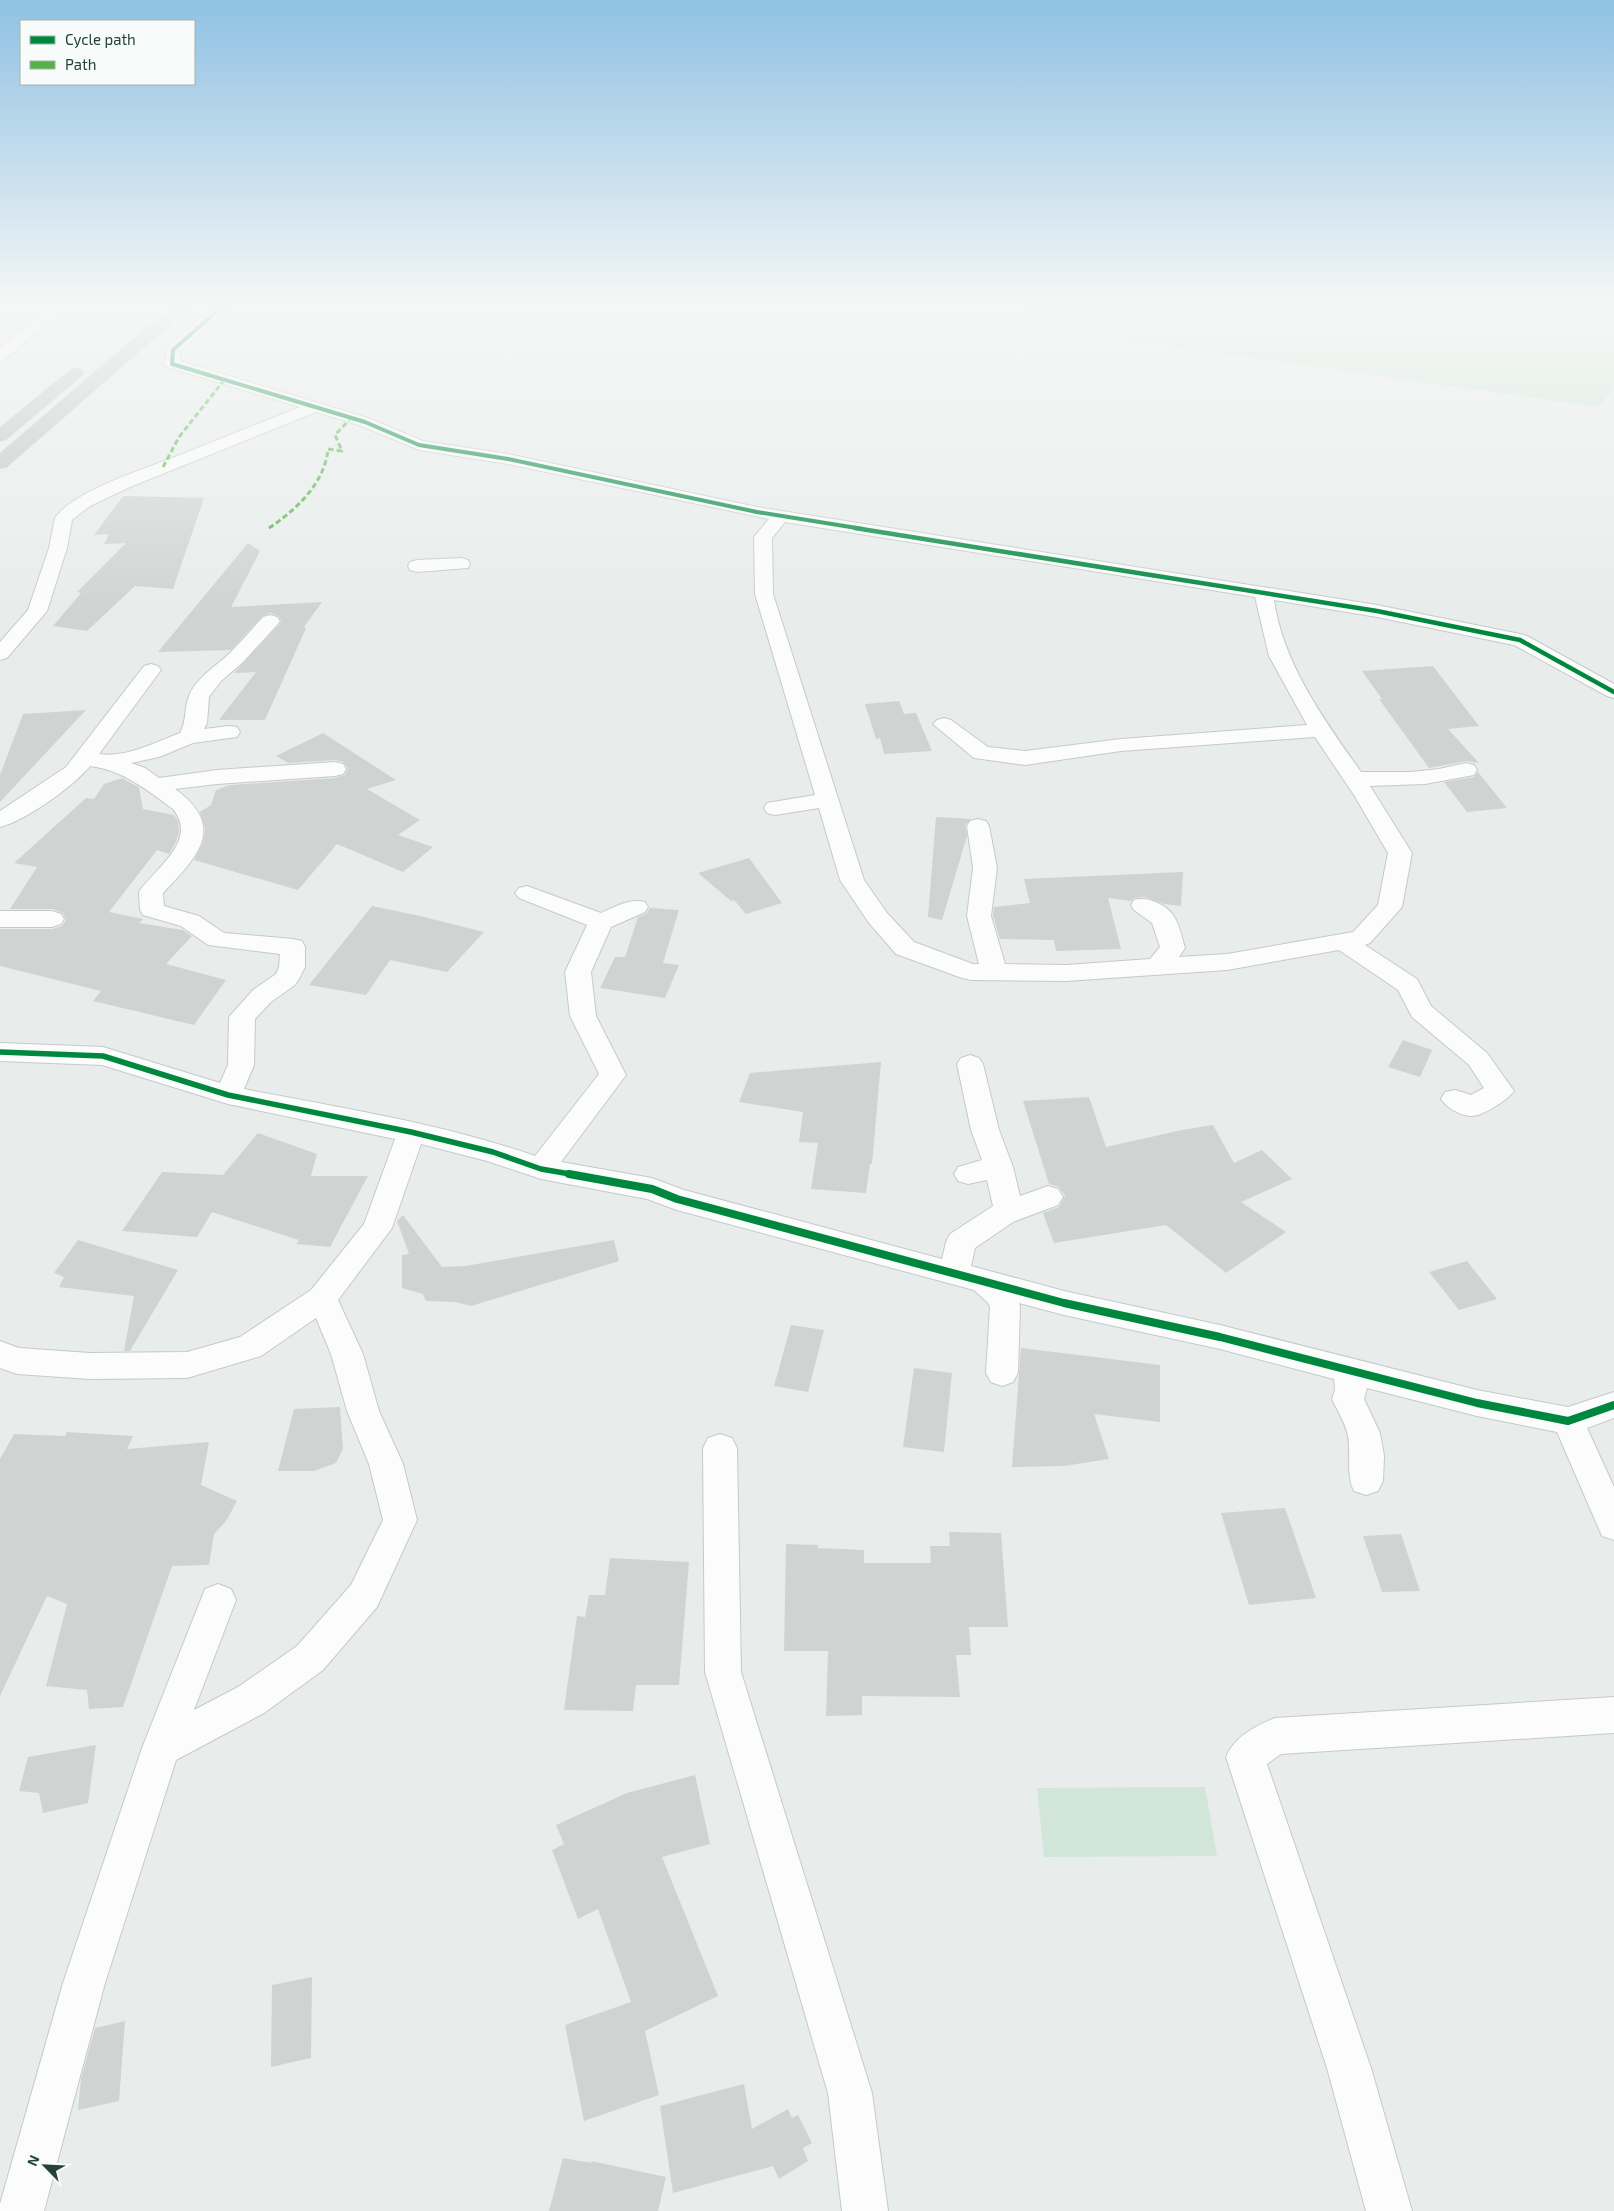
<svg xmlns="http://www.w3.org/2000/svg" width="1614" height="2211" font-family="'Exo 2',sans-serif">
	<rect width="100%" height="100%" fill="#e8edeb"/>
	<path fill="#d1e6d8" d="M 1033,303 L 1614,303 L 1614,389 L 1598,407 L 1012,324 Z
		M 1205,1787 L 1217,1856 L 1044,1857 L 1037,1788 Z"/>
	<path fill="#cfd4d2" d="M 123,496 L 204,498 L 173,589 L 135,586 L 87,631 L 53,626 L 81,593 L 77,592 L 126,543 L 104,544 L 109,534 L 94,535 Z
		M 248,543 L 260,551 L 231,607 L 322,602 L 304,627 L 306,628 L 265,720 L 219,720 L 256,672 L 234,673 L 278,626 L 282,621 L 278,616 L 271,613 L 262,616 L 231,650 L 158,652 Z
		M 1433,666 L 1479,726 L 1448,729 L 1479,763 L 1466,761 L 1429,768 L 1379,699 L 1382,699 L 1362,671 Z
		M 899,701 L 904,714 L 916,713 L 932,751 L 884,754 L 880,738 L 876,739 L 865,704 Z
		M 86,710 L 0,802 L 0,775 L 23,714 Z
		M 323,733 L 396,780 L 367,789 L 420,820 L 398,835 L 433,847 L 403,872 L 337,844 L 298,890 L 194,860 L 203,843 L 205,829 L 200,812 L 211,805 L 216,790 L 230,785 L 335,778 L 345,775 L 348,768 L 343,762 L 335,760 L 288,763 L 276,756 Z
		M 1478,772 L 1507,808 L 1467,812 L 1444,782 L 1474,777 Z
		M 122,778 L 139,787 L 143,809 L 174,815 L 178,821 L 179,832 L 176,842 L 169,854 L 157,850 L 109,912 L 143,919 L 139,923 L 183,930 L 192,936 L 166,964 L 226,980 L 194,1025 L 93,1001 L 101,991 L 0,966 L 0,929 L 52,929 L 62,926 L 66,920 L 63,913 L 53,909 L 10,909 L 37,867 L 14,863 L 86,798 L 94,799 L 104,784 Z
		M 936,817 L 971,819 L 965,825 L 967,836 L 942,920 L 928,917 Z
		M 749,858 L 782,903 L 746,914 L 734,900 L 731,901 L 698,873 Z
		M 1183,872 L 1181,906 L 1164,904 L 1145,897 L 1134,898 L 1131,901 L 1108,898 L 1121,949 L 1056,951 L 1054,940 L 1000,939 L 993,916 L 994,907 L 1030,903 L 1024,879 Z
		M 372,906 L 420,916 L 484,932 L 447,972 L 390,960 L 366,995 L 309,985 Z
		M 650,908 L 679,910 L 663,963 L 679,965 L 665,998 L 600,988 L 615,957 L 625,957 L 638,917 L 646,914 Z
		M 1403,1040 L 1432,1050 L 1420,1077 L 1388,1067 Z
		M 881,1062 L 872,1164 L 870,1164 L 866,1193 L 811,1189 L 818,1143 L 799,1142 L 803,1112 L 739,1102 L 750,1073 Z
		M 1089,1097 L 1106,1147 L 1182,1130 L 1213,1125 L 1234,1163 L 1262,1150 L 1292,1179 L 1241,1202 L 1286,1232 L 1226,1273 L 1166,1225 L 1054,1243 L 1043,1213 L 1059,1207 L 1065,1196 L 1059,1187 L 1049,1184 L 1023,1101 Z
		M 258,1133 L 317,1154 L 311,1176 L 368,1176 L 330,1247 L 296,1244 L 299,1240 L 212,1212 L 197,1237 L 122,1231 L 162,1172 L 223,1175 Z
		M 403,1215 L 442,1267 L 465,1266 L 614,1240 L 619,1261 L 471,1306 L 455,1302 L 426,1301 L 423,1294 L 402,1288 L 402,1255 L 409,1254 L 397,1221 Z
		M 78,1240 L 178,1270 L 130,1351 L 124,1351 L 134,1296 L 59,1287 L 64,1277 L 54,1273 Z
		M 1467,1261 L 1497,1299 L 1459,1310 L 1429,1272 Z
		M 791,1325 L 824,1330 L 808,1392 L 774,1386 Z
		M 1021,1348 L 1160,1365 L 1160,1422 L 1094,1414 L 1109,1459 L 1064,1466 L 1012,1467 Z
		M 914,1368 L 952,1373 L 944,1452 L 903,1447 Z
		M 340,1407 L 343,1449 L 336,1463 L 314,1471 L 278,1471 L 294,1409 Z
		M 67,1432 L 133,1436 L 127,1449 L 209,1442 L 201,1485 L 237,1501 L 226,1521 L 214,1534 L 209,1565 L 172,1566 L 123,1707 L 89,1709 L 87,1690 L 46,1686 L 67,1604 L 47,1596 L 0,1696 L 0,1459 L 14,1434 L 65,1436 Z
		M 1285,1508 L 1316,1598 L 1249,1605 L 1221,1513 Z
		M 949,1532 L 1001,1533 L 1008,1627 L 969,1627 L 971,1655 L 956,1655 L 960,1697 L 862,1696 L 862,1715 L 826,1716 L 828,1651 L 784,1651 L 786,1544 L 818,1545 L 818,1548 L 864,1550 L 864,1563 L 931,1563 L 930,1546 L 950,1546 Z
		M 1401,1534 L 1420,1591 L 1382,1592 L 1363,1536 Z
		M 610,1558 L 689,1562 L 679,1685 L 636,1685 L 633,1711 L 564,1710 L 577,1616 L 585,1617 L 589,1595 L 605,1595 Z
		M 96,1745 L 88,1803 L 43,1813 L 39,1793 L 19,1791 L 28,1757 Z
		M 695,1775 L 710,1844 L 662,1857 L 718,1996 L 645,2031 L 659,2095 L 584,2121 L 565,2025 L 631,2002 L 598,1909 L 578,1919 L 552,1850 L 564,1844 L 556,1825 L 627,1793 Z
		M 312,1977 L 311,2058 L 271,2067 L 272,1985 Z
		M 125,2021 L 119,2101 L 78,2110 L 81,2079 L 95,2028 Z
		M 744,2084 L 752,2129 L 788,2109 L 792,2118 L 798,2115 L 812,2143 L 803,2148 L 808,2161 L 779,2179 L 773,2166 L 673,2193 L 660,2106 Z
		M 563,2158 L 592,2163 L 591,2161 L 666,2177 L 658,2211 L 549,2211 Z"/>
	<g fill="none" stroke-linecap="round" stroke-linejoin="round">
		<defs>
			<path id="minor" d="M 55,303 L 71,303 L 5,359 L 0,361 L 0,348 Z
				M 218,303 L 233,303 L 180,351 L 180,361 L 371,419 L 423,441 L 508,454 L 757,507 L 1377,605 L 1520,634 L 1527,636 L 1614,684 L 1614,698 L 1607,696 L 1514,645 L 1377,617 L 1274,600 C 1283,664 1325,721 1361,772 L 1411,772 L 1439,769 L 1466,763 L 1474,765 L 1477,770 L 1474,775 L 1425,784 L 1370,786 L 1412,853 L 1402,907 L 1370,943 L 1365,945 L 1417,979 L 1431,1006 L 1487,1053 L 1514,1091 C 1508,1100 1481,1117 1471,1116 C 1460,1116 1446,1107 1441,1099 L 1445,1092 L 1455,1090 L 1471,1095 L 1484,1088 L 1469,1065 L 1412,1017 L 1398,990 L 1339,950 L 1227,970 L 1066,981 L 971,980 L 962,978 L 896,954 L 869,923 L 840,880 L 819,808 L 775,815 L 767,813 L 764,808 L 767,803 L 815,795 L 755,594 L 754,537 L 769,519 L 508,464 L 419,450 L 359,425 L 316,412 L 130,487 L 90,506 L 72,520 L 67,548 L 47,611 L 7,658 L 0,660 L 0,642 L 28,610 L 49,548 L 55,518 C 74,490 148,468 180,455 C 220,439 260,423 300,407 L 167,367 L 164,364 L 168,347 ZM 785,522 L 1255,597 L 1269,656 L 1307,725 L 1121,739 L 1025,751 L 988,747 L 951,720 L 944,718 L 937,720 L 933,724 L 974,758 L 1025,765 L 1121,751 L 1315,737 L 1354,795 L 1388,853 L 1378,905 L 1353,932 L 1227,954 L 1179,957 L 1185,948 C 1182,938 1180,927 1175,918 C 1168,905 1148,896 1134,900 L 1131,905 L 1134,910 L 1152,923 L 1160,947 L 1150,959 L 1066,965 L 1005,964 L 991,916 L 997,868 L 989,826 L 986,821 L 978,819 L 970,821 L 967,826 L 973,868 L 967,916 L 979,964 L 973,964 L 914,942 L 887,913 L 864,880 L 773,594 L 772,538 Z
				M 461,558 L 468,560 L 470,564 L 468,568 L 417,572 L 410,570 L 408,566 L 410,562 L 417,560 Z
				M 270,615 L 277,617 L 280,621 L 277,625 L 243,662 L 221,681 L 209,697 L 207,723 L 204,729 L 229,726 L 237,727 L 240,732 L 237,737 L 193,743 L 159,757 L 131,763 L 145,768 L 159,778 L 217,770 L 335,762 L 343,764 L 346,769 L 343,774 L 335,776 L 217,784 L 175,789 C 228,827 197,857 163,893 L 164,906 L 199,916 L 224,933 L 293,939 L 302,941 L 305,947 L 305,967 L 299,979 L 295,985 L 271,1002 L 255,1019 L 254,1065 L 244,1089 C 341,1108 441,1123 535,1156 L 599,1074 L 570,1016 L 565,972 L 587,925 L 519,898 L 515,893 L 519,888 L 527,886 L 601,913 C 615,907 629,898 645,902 L 648,907 L 645,912 L 611,927 L 591,972 L 596,1016 L 626,1075 L 561,1162 L 652,1178 L 684,1190 L 942,1259 L 946,1242 L 950,1234 L 993,1206 L 987,1180 L 968,1184 L 958,1181 L 954,1174 L 958,1167 L 982,1160 L 971,1130 L 957,1064 L 961,1058 L 970,1055 L 979,1058 L 983,1064 L 999,1130 L 1013,1167 L 1020,1196 L 1048,1186 L 1058,1189 L 1063,1197 L 1058,1205 L 1013,1222 L 975,1248 L 971,1266 L 1064,1291 L 1220,1325 L 1477,1390 L 1568,1407 L 1614,1392 L 1614,1418 L 1587,1428 L 1614,1487 L 1614,1540 L 1602,1536 L 1557,1432 L 1477,1416 L 1367,1388 L 1364,1399 L 1380,1433 L 1384,1456 L 1383,1481 L 1378,1491 L 1366,1495 L 1354,1491 C 1346,1475 1351,1454 1348,1436 C 1346,1424 1337,1410 1332,1399 L 1335,1390 L 1334,1379 L 1220,1349 L 1064,1315 L 1019,1303 L 1020,1307 L 1018,1373 L 1013,1382 L 1002,1386 L 991,1382 L 986,1373 L 990,1307 L 988,1303 L 974,1290 L 677,1210 L 647,1199 L 541,1179 L 487,1161 L 421,1144 L 392,1228 L 338,1300 L 363,1354 L 379,1411 L 403,1464 L 417,1520 L 377,1607 L 323,1670 L 264,1713 L 176,1760 L 105,1983 L 44,2211 L 0,2211 L 0,2204 L 63,1983 L 142,1748 L 205,1589 L 218,1584 L 231,1589 L 236,1600 L 194,1710 L 238,1687 L 297,1646 L 351,1585 L 383,1520 L 369,1464 L 347,1411 L 331,1354 L 316,1318 L 261,1356 L 187,1378 L 90,1379 L 17,1374 L 0,1368 L 0,1341 L 19,1348 L 90,1353 L 187,1352 L 240,1337 L 311,1290 L 364,1224 L 395,1139 L 228,1104 L 102,1065 L 0,1061 L 0,1043 L 103,1047 L 220,1083 L 228,1065 L 229,1017 L 253,990 L 276,974 L 279,967 L 280,954 L 208,945 L 181,926 L 143,915 L 140,910 L 139,892 C 155,868 199,841 173,809 C 147,790 123,770 90,766 C 74,786 25,821 0,827 L 0,811 L 66,767 L 144,666 L 151,664 L 158,666 L 161,670 L 99,754 C 126,758 156,742 180,733 C 187,720 184,708 189,696 C 196,678 216,666 229,654 C 241,642 252,629 263,617 Z
				M 0,911 L 52,911 L 61,914 L 64,919 L 61,924 L 52,927 L 0,927 Z
				M 720,1434 L 732,1438 L 737,1448 L 741,1672 L 872,2093 L 888,2211 L 842,2211 L 828,2093 L 705,1672 L 703,1448 L 708,1438 Z
				M 1614,1697 L 1614,1733 L 1281,1754 L 1267,1764 L 1371,2068 L 1412,2211 L 1366,2211 L 1327,2068 L 1226,1757 C 1234,1737 1255,1726 1275,1718 Z"/>
			<path id="highway" d="M 178,303 L 194,303 L 6,467 L 0,468 L 0,454 L 107,362 Z
				M 76,368 L 81,370 L 84,373 L 81,376 L 6,439 L 0,441 L 0,428 L 71,370 Z"/>
		</defs>
		<use href="#minor" stroke="#c5cac8" stroke-width="2"/>
		<use href="#highway" stroke="#c3ccc9" stroke-width="2"/>
		<use href="#minor" fill="#fcfcfc" fill-rule="evenodd"/>
		<use href="#highway" fill="#bcc4c2" fill-rule="evenodd"/>
		<path stroke="#55b346" stroke-width="3" stroke-dasharray="5.5 3" stroke-linecap="butt" d="M 163,467 L 179,437 L 225,379
			M 269,528 C 296,510 325,483 328,449 L 342,451 L 335,435 L 351,418"/>
		<defs>
			<path id="cycleway-far3" d="M 226,303 L 173,350 L 172,364 L 365,422 L 419,445 L 508,459 L 757,512 L 863,529"/>
			<path id="cycleway-far2" d="M 855,528 L 1377,611 L 1520,640 L 1614,692"/>
			<path id="cycleway-far1" d="M 0,1052 L 103,1056 L 228,1095 L 411,1132 L 493,1152 L 541,1169 L 576,1175"/>
			<path id="cycleway" d="M 569,1174 L 652,1189 L 677,1199 L 1064,1303 L 1220,1337 L 1477,1403 L 1568,1421 L 1614,1405"/>
		</defs>
		<use href="#cycleway-far3" stroke="#f7fbf9" stroke-width="5.5"/>
		<use href="#cycleway-far2" stroke="#f7fbf9" stroke-width="7"/>
		<use href="#cycleway-far1" stroke="#f7fbf9" stroke-width="9"/>
		<use href="#cycleway" stroke="#f7fbf9" stroke-width="11"/>
		<use href="#cycleway-far3" stroke="#00873e" stroke-width="4"/>
		<use href="#cycleway-far2" stroke="#00873e" stroke-width="4.5"/>
		<use href="#cycleway-far1" stroke="#00873e" stroke-width="5.5"/>
		<use href="#cycleway" stroke="#00873e" stroke-width="8"/>
	</g>
	<linearGradient id="sky" x2="0" y2="1"><stop stop-color="#8fc1e3"/><stop offset="0.5" stop-color="#f5f7f6"/><stop offset="1" stop-color="#f5f7f6" stop-opacity="0"/></linearGradient>
	<rect width="1614" height="612" fill="url(#sky)"/>
	<rect x="20" y="20" width="175" height="65" fill="#f7fbf9" stroke="#a3b1ad"/>
	<rect x="30" y="36" width="25" height="8" fill="#00873e" stroke="#a3b1ad"/>
	<text x="65" y="45" font-size="15" fill="#24423a">Cycle path</text>
	<rect x="30" y="61" width="25" height="8" fill="#55b346" stroke="#a3b1ad"/>
	<text x="65" y="70" font-size="15" fill="#24423a">Path</text>
	<g transform="translate(45 2166) rotate(294)" stroke="#f7fbf9" stroke-width="4" paint-order="stroke">
	<path d="M0-4L9 19L0 12L-9 19Z" fill="#24423a"/>
	<text y="-8" font-size="14" font-weight="bold" text-anchor="middle" fill="#24423a">N</text>
	</g>
</svg>
